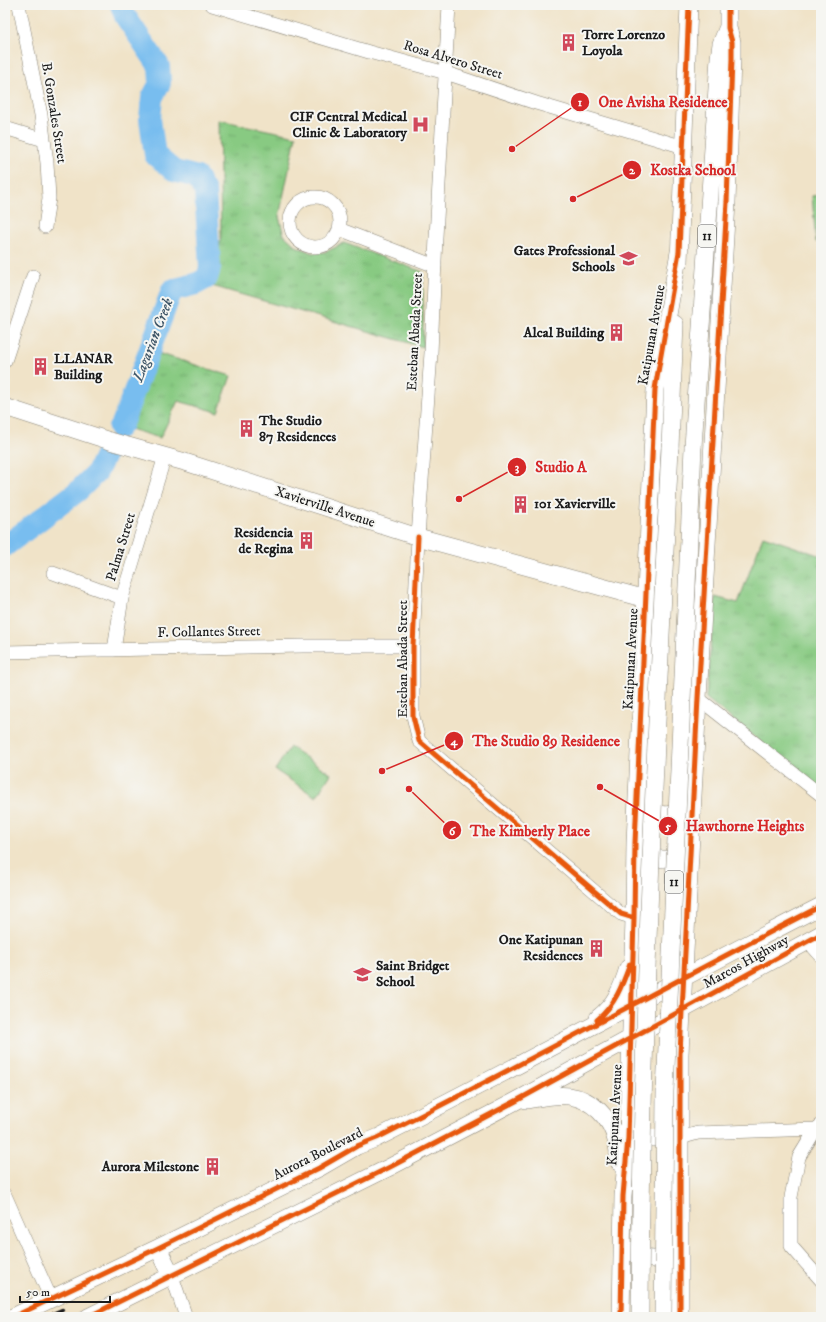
<svg xmlns="http://www.w3.org/2000/svg" width="826" height="1322" font-family="'IM FELL DW Pica',serif">
	<defs>
		<pattern id="grass-tufts" width="24" height="20" patternUnits="userSpaceOnUse"><rect width="24" height="20" fill="#88ca82"/><path d="M3 7l-1-3M5 7V3M7 7l1-3M15 17l-1-3M17 17v-4M19 17l1-3" fill="none" stroke="#75ad70"/></pattern>
	</defs>
	<rect width="100%" height="100%" fill="#f6f6f2"/>
	<filter id="ink" filterUnits="userSpaceOnUse"><feTurbulence type="fractalNoise" baseFrequency=".025" numOctaves="2"/><feDisplacementMap in="SourceGraphic" scale="8" xChannelSelector="R" yChannelSelector="G"/><feConvolveMatrix kernelMatrix="1 2 1 2 8 2 1 2 1" color-interpolation-filters="sRGB"/></filter>
	<filter id="wash" filterUnits="userSpaceOnUse"><feTurbulence type="fractalNoise" baseFrequency=".012" numOctaves="4" result="noise"/><feDisplacementMap in="SourceGraphic" scale="16" xChannelSelector="R" yChannelSelector="G"/><feGaussianBlur stdDeviation="0.9" result="paint"/><feColorMatrix in="noise" values="0 0 0 0 0 0 0 0 0 0 0 0 0 0 0 0 0 1.4 0 .05"/><feComposite in="paint" operator="in"/></filter>
	<g filter="url(#wash)">
		<rect width="100%" height="100%" fill="#f0e3c8"/>
		<path fill="url(#grass-tufts)" stroke="#52734f" d="M 219,120 L 296,136 L 279,217 L 284,235 L 296,246 L 312,253 L 326,252 L 344,243 L 423,272 L 423,347 L 212,286 L 221,236 Z
			M 821,195 L 821,242 L 816,242 L 812,196 Z
			M 151,351 L 231,376 L 218,412 L 178,401 L 160,438 L 123,427 Z
			M 763,536 L 821,556 L 821,791 L 706,698 L 715,597 L 738,603 Z"/>
		<path fill="#88ca82" stroke="#52734f" d="M 290,747 L 331,774 L 316,797 L 275,770 Z"/>
		<g fill="none" stroke-linecap="round" stroke-linejoin="round">
			<path stroke="#78bdef" stroke-width="22" d="M 119,428 L 122,424 L 172,290 L 196,284 L 207,278 L 210,268 L 205,191 L 197,177 L 174,171 L 155,155 L 150,119 L 152,98 L 160,83 L 159,66 L 125,16 L 121,5
				M 5,546 L 78,491 L 97,472 L 108,449"/>
		</g>
	</g>
	<g filter="url(#ink)">
		<g fill="none" stroke-linecap="round" stroke-linejoin="round">
			<defs>
				<path id="minor" d="M 19,5 L 41,115 L 47,163 L 49,198 L 45,227
					M 212,5 L 369,52 L 446,73 L 536,103 L 684,147
					M 449,5 L 436,237 L 431,353 L 418,537 L 413,646 L 413,716 L 419,741 L 621,914 L 634,918
					M 5,128 L 44,140
					M290 222a25 25 0 1 1 50 0a25 25 0 1 1-50 0Z
					M 339,229 L 435,266
					M 5,361 L 33,276
					M 53,573 L 122,598
					M 114,650 L 122,598 L 165,456
					M 5,652 L 303,646 L 413,646
					M 698,698 L 821,795
					M 808,941 L 821,956
					M 821,1125 L 816,1129 L 799,1157 L 791,1197 L 791,1246 L 821,1280
					M 680,1138 L 698,1133 L 816,1129 L 821,1133
					M 5,1195 L 51,1299
					M 172,1276 L 186,1317"/>
				<path id="major" d="M 679,262 L 689,5
					M 5,407 L 110,441 L 185,462 L 418,537 L 646,599
					M 693,447 L 719,58 L 721,44 L 727,29
					M 670,448 L 675,324
					M 643,805 C 653,817 678,819 688,804
					M 638,858 L 689,860
					M 598,1018 C 615,1005 622,988 628,968
					M 526,1100 C 540,1098 555,1094 569,1096 C 592,1099 611,1118 616,1140 C 618,1147 618,1155 619,1162
					M 628,1138 L 680,1138
					M 158,1248 L 172,1276
					M 629,1250 C 644,1260 662,1265 674,1248
					M 13,1317 L 158,1248 L 319,1168 L 357,1146 L 377,1138 C 526,1063 672,982 821,906
					M 88,1317 L 390,1167 L 516,1101 L 821,934
					M 621,1317 L 623,1196 L 628,1138 L 634,918 L 635,843 L 655,389 L 679,252
					M 680,1317 L 680,1054 L 682,1011 L 698,698 L 727,202 L 732,59 L 732,42 L 728,28 L 728,5"/>
			</defs>
			<use href="#minor" stroke="#868072" stroke-width="14"/>
			<use href="#major" stroke="#868072" stroke-width="18"/>
			<use href="#minor" stroke="#fff" stroke-width="13"/>
			<use href="#major" stroke="#fff" stroke-width="17"/>
			<defs>
				<path id="rail" d="M 46,1317 L 62,1310
					M 63,1317 L 66,1315"/>
			</defs>
			<use href="#rail" stroke="#1c1c1c" stroke-width="4.5"/>
			<use href="#rail" stroke="#f6f6f2" stroke-width="3" stroke-dasharray="9" stroke-linecap="butt"/>
			<defs>
				<path id="major-bridge" d="M 640,1317 C 641,1027 656,737 670,448
					M 663,1317 L 665,1092 L 693,447"/>
			</defs>
			<use href="#major-bridge" stroke="#868072" stroke-width="18" stroke-linecap="butt"/>
			<use href="#major-bridge" stroke="#fff" stroke-width="17"/>
			<defs>
				<path id="cycleway" d="M 418,537 L 413,646 L 413,716 L 419,741 L 621,914 L 634,918
					M 597,1020 C 615,1005 622,986 630,964
					M 13,1317 L 158,1248 L 319,1168 L 357,1146 L 377,1138 C 526,1063 672,982 821,906
					M 88,1317 L 390,1167 L 516,1101 L 821,934
					M 621,1317 L 623,1196 L 628,1138 L 634,918 L 635,843 L 655,389 L 679,252 L 689,5
					M 680,1317 L 680,1054 L 682,1011 L 698,698 L 727,202 L 732,59 L 732,42 L 728,28 L 728,5"/>
			</defs>
			<use href="#cycleway" stroke="#f6f6f2" stroke-width="8"/>
			<use href="#cycleway" stroke="#e8590c" stroke-width="5"/>
		</g>
	</g>
	<defs>
		<symbol id="building-bare" viewBox="-9 -9 18 18"><path d="M-4-6H4V6H1V3H-1V6H-4ZM-2.5-4.3h1.7v1.8h-1.7ZM.8-4.3h1.7v1.8H.8ZM-2.5-1h1.7V.8h-1.7ZM.8-1h1.7V.8H.8Z" fill="#d1495b" stroke="#f6f6f2" stroke-width="2.5" paint-order="stroke"/></symbol>
		<symbol id="hospital-bare" viewBox="-9 -9 18 18"><path d="M-5-5h3v3.5h4V-5h3V5h-3V1.5h-4V5h-3Z" fill="#d1495b" stroke="#f6f6f2" stroke-width="2.5" paint-order="stroke"/></symbol>
		<symbol id="university-bare" viewBox="-9 -9 18 18"><path d="M0-5L7-2L0 1L-7-2ZM-4 1L0 2.5L4 1V4Q0 6-4 4Z" fill="#d1495b" stroke="#f6f6f2" stroke-width="2.5" paint-order="stroke"/></symbol>
		<symbol id="school-bare" viewBox="-9 -9 18 18"><path d="M0-5L7-2L0 1L-7-2ZM-4 1L0 2.5L4 1V4Q0 6-4 4Z" fill="#d1495b" stroke="#f6f6f2" stroke-width="2.5" paint-order="stroke"/></symbol>
	</defs>
	<g fill-rule="evenodd">
		<use href="#building-bare" x="556" y="30" width="25" height="25"/>
		<use href="#hospital-bare" x="408" y="112" width="25" height="25"/>
		<use href="#university-bare" x="616" y="246" width="25" height="25"/>
		<use href="#building-bare" x="604" y="320" width="25" height="25"/>
		<use href="#building-bare" x="28" y="354" width="25" height="25"/>
		<use href="#building-bare" x="234" y="416" width="25" height="25"/>
		<use href="#building-bare" x="508" y="492" width="25" height="25"/>
		<use href="#building-bare" x="294" y="528" width="25" height="25"/>
		<use href="#building-bare" x="584" y="936" width="25" height="25"/>
		<use href="#school-bare" x="350" y="962" width="25" height="25"/>
		<use href="#building-bare" x="200" y="1154" width="25" height="25"/>
	</g>
	<g text-anchor="middle" dominant-baseline="central" stroke-width="4" stroke-linejoin="round" paint-order="stroke">
		<g fill="#f6f6f2" stroke="#5d5d5c" stroke-width="1">
			<rect x="698" y="225" width="18" height="22" rx="3"/>
			<rect x="665" y="871" width="18" height="22" rx="3"/>
		</g>
		<g font-size="13" font-weight="bold" fill="#1c1c1c">
			<text x="707" y="236">11</text>
			<text x="674" y="882">11</text>
		</g>
		<g font-size="14" font-weight="bold" fill="#1c1c1c" stroke="#f6f6f2" text-anchor="end">
			<text x="582" y="35" text-anchor="start">Torre Lorenzo<tspan x="582" dy="16">Loyola</tspan></text>
			<text x="407" y="117">CIF Central Medical<tspan x="407" dy="16">Clinic &amp; Laboratory</tspan></text>
			<text x="615" y="251">Gates Professional<tspan x="615" dy="16">Schools</tspan></text>
			<text x="604" y="333">Alcal Building</text>
			<text x="54" y="359" text-anchor="start">LLANAR<tspan x="54" dy="16">Building</tspan></text>
			<text x="259" y="421" text-anchor="start">The Studio<tspan x="259" dy="16">87 Residences</tspan></text>
			<text x="534" y="504" text-anchor="start">101 Xavierville</text>
			<text x="293" y="533">Residencia<tspan x="293" dy="16">de Regina</tspan></text>
			<text x="583" y="940">One Katipunan<tspan x="583" dy="16">Residences</tspan></text>
			<text x="376" y="966" text-anchor="start">Saint Bridget<tspan x="376" dy="16">School</tspan></text>
			<text x="199" y="1167">Aurora Milestone</text>
		</g>
		<g font-size="14" fill="#1c1c1c" stroke="#f6f6f2">
			<text transform="translate(453 60) rotate(17)">Rosa Alvero Street</text>
			<text transform="translate(54 113) rotate(81)">B. Gonzales Street</text>
			<text transform="translate(415 332) rotate(-87)">Esteban Abada Street</text>
			<text transform="translate(652 335) rotate(-80)">Katipunan Avenue</text>
			<text transform="translate(325 507) rotate(18)">Xavierville Avenue</text>
			<text transform="translate(121 547) rotate(-73)">Palma Street</text>
			<text transform="translate(209 632) rotate(-1)">F. Collantes Street</text>
			<text transform="translate(403 659) rotate(-90)">Esteban Abada Street</text>
			<text transform="translate(631 659) rotate(-87)">Katipunan Avenue</text>
			<text transform="translate(746 962) rotate(-29)">Marcos Highway</text>
			<text transform="translate(615 1115) rotate(-87)">Katipunan Avenue</text>
			<text transform="translate(318 1154) rotate(-27)">Aurora Boulevard</text>
		</g>
		<g font-size="15" font-style="italic" fill="#3c5466" stroke="#f6f6f2">
			<text transform="translate(153 340) rotate(-69)">Lagarian Creek</text>
		</g>
	</g>
	<path fill="none" stroke="#d62828" stroke-width="1.5" d="M512 149L580 102M573 199L632 170M459 499L517 467M382 771L454 741M600 787L668 826M409 789L452 830"/>
	<g fill="#d62828" stroke="#f6f6f2" stroke-width="1.5">
		<circle cx="512" cy="149" r="4"/>
		<circle cx="573" cy="199" r="4"/>
		<circle cx="459" cy="499" r="4"/>
		<circle cx="382" cy="771" r="4"/>
		<circle cx="600" cy="787" r="4"/>
		<circle cx="409" cy="789" r="4"/>
		<circle cx="580" cy="102" r="10"/>
		<circle cx="632" cy="170" r="10"/>
		<circle cx="517" cy="467" r="10"/>
		<circle cx="454" cy="741" r="10"/>
		<circle cx="668" cy="826" r="10"/>
		<circle cx="452" cy="830" r="10"/>
	</g>
	<g font-size="12" text-anchor="middle" font-weight="bold" fill="#fff">
		<text x="580" y="106">1</text>
		<text x="632" y="174">2</text>
		<text x="517" y="471">3</text>
		<text x="454" y="745">4</text>
		<text x="668" y="830">5</text>
		<text x="452" y="835">6</text>
	</g>
	<g font-size="15" text-anchor="middle" font-weight="bold" fill="#d62828" stroke="#f6f6f2" stroke-width="4" stroke-linejoin="round" paint-order="stroke">
		<text x="663" y="107">One Avisha Residence</text>
		<text x="693" y="175">Kostka School</text>
		<text x="561" y="472">Studio A</text>
		<text x="546" y="746">The Studio 89 Residence</text>
		<text x="745" y="831">Hawthorne Heights</text>
		<text x="530" y="836">The Kimberly Place</text>
	</g>
	<rect width="826" height="1322" fill="none" stroke="#f6f6f2" stroke-width="20"/>
	<path d="M20 1296v6h90v-6" fill="none" stroke="#1c1c1c" stroke-width="2"/>
	<text x="26" y="1296" font-size="12" fill="#1c1c1c" stroke="#f6f6f2" stroke-width="3" paint-order="stroke">50 m</text>
</svg>
